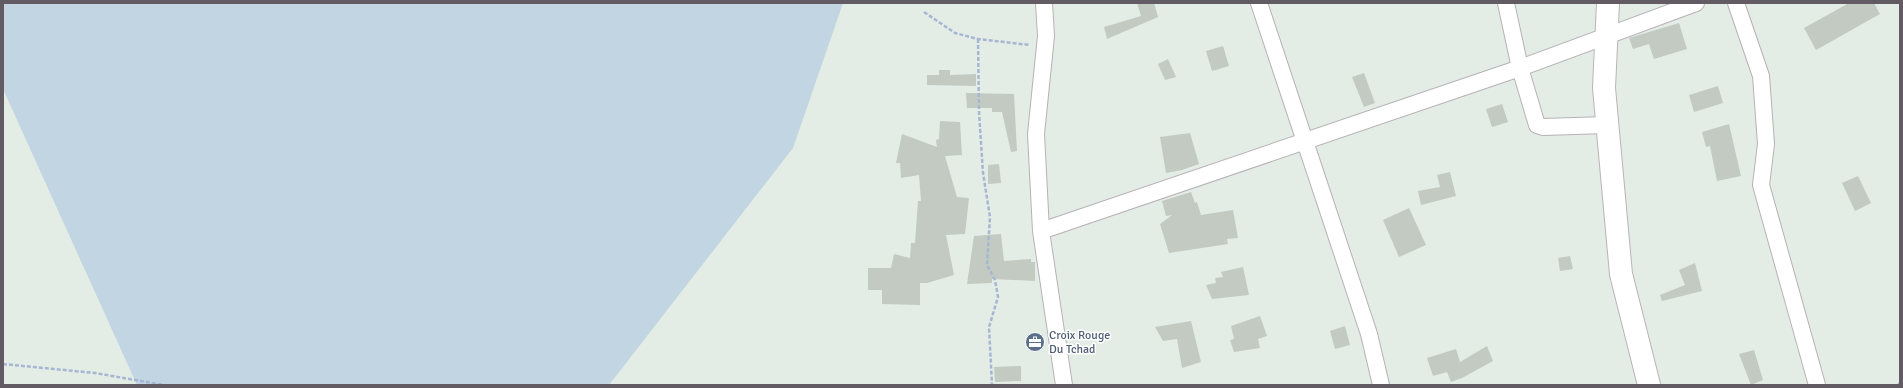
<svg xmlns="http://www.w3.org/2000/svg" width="1903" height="388" font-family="Signika,sans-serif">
	<rect width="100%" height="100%" fill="#e3ede5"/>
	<path fill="#c2d5e2" d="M 3,3 L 843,3 L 793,148 L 609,385 L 137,385 L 3,89 Z"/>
	<path fill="#c2cac2" d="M 1137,3 L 1154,3 L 1158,17 L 1107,39 L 1104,27 L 1141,16 Z
		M 1849,3 L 1874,3 L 1880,14 L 1816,50 L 1804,28 Z
		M 1679,23 L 1687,49 L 1654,59 L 1649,44 L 1633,49 L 1629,38 Z
		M 1223,46 L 1229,66 L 1212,71 L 1206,51 Z
		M 1168,59 L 1176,77 L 1165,80 L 1158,64 Z
		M 939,70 L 950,70 L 950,75 L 976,74 L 976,86 L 927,85 L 927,75 L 939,75 Z
		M 1364,73 L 1375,103 L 1364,107 L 1352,77 Z
		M 1718,86 L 1723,103 L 1694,112 L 1689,95 Z
		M 966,93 L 1014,94 L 1017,151 L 1011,152 L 1002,112 L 992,112 L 992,108 L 967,108 Z
		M 1502,104 L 1508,122 L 1492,127 L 1486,109 Z
		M 940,121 L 960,122 L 962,155 L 945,156 L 957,197 L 969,198 L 965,234 L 946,235 L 954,275 L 927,283 L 920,283 L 920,305 L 882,304 L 882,290 L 868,290 L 868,268 L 891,268 L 894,254 L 910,258 L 911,243 L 915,243 L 918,201 L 921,201 L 919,175 L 901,178 L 900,163 L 896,163 L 902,134 L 937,147 L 936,140 L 939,139 Z
		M 1729,124 L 1741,176 L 1717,181 L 1710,146 L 1706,147 L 1702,132 Z
		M 1190,133 L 1199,164 L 1182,170 L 1166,173 L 1160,137 Z
		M 999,164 L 1001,183 L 988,184 L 988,165 Z
		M 1450,172 L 1456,196 L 1421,205 L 1418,191 L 1440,187 L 1437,175 Z
		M 1858,176 L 1871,203 L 1855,211 L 1842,183 Z
		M 1191,192 L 1195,203 L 1197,202 L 1201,215 L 1233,210 L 1238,238 L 1227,239 L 1228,244 L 1169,253 L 1160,224 L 1172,215 L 1166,216 L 1162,201 Z
		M 1409,208 L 1426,245 L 1399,257 L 1383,220 Z
		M 1001,234 L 1004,261 L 1031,259 L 1031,262 L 1035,262 L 1035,281 L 992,279 L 992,283 L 967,284 L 974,236 Z
		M 1570,256 L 1573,269 L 1560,271 L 1558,258 Z
		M 1695,263 L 1702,291 L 1662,301 L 1660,295 L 1685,285 L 1679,270 Z
		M 1243,267 L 1249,295 L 1212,299 L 1206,285 L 1216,283 L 1215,278 L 1223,277 L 1221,272 Z
		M 1260,316 L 1267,336 L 1258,339 L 1260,348 L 1234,352 L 1230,340 L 1234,339 L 1231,326 Z
		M 1191,321 L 1201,362 L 1182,368 L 1177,339 L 1163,341 L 1155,327 Z
		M 1345,326 L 1350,345 L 1335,349 L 1330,331 Z
		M 1487,346 L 1493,361 L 1462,378 L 1451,382 L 1447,372 L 1433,376 L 1427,358 L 1456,349 L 1460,362 Z
		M 1754,350 L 1763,380 L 1751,385 L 1739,354 Z
		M 1021,366 L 1021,381 L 995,382 L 994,367 Z"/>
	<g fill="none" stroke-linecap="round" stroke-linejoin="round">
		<defs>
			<path id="street" d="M 1044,3 L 1046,36 L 1036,134 L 1041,231 L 1064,385
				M 1259,3 L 1369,334 L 1381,385
				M 1506,3 L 1520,68 L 1537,125 L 1543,127 L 1607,125
				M 1736,3 L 1761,76 L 1766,144 L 1761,185 L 1817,385
				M 1041,231 L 1520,68 L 1696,3"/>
			<path id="secondary" d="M 1608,3 L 1604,88 L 1621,274 L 1649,385"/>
		</defs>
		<use href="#street" stroke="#b7b1b7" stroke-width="18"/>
		<use href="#secondary" stroke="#b9b2ba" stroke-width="24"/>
		<path stroke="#a6b6d3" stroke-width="2.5" stroke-dasharray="4 2" stroke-linecap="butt" d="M 924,12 L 955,33 L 978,39 L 1030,45
			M 978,39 L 979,112 L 983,173 L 990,217 L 987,265 L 995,280 L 998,297 L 989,327 L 992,385
			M 3,364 L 95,373 L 164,385
			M 1898,385 L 1900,383"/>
		<use href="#street" stroke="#fff" stroke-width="16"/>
		<use href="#secondary" stroke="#fff" stroke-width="22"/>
	</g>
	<defs>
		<symbol id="office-disc" viewBox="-11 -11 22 22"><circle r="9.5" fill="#5c6f8a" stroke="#fff"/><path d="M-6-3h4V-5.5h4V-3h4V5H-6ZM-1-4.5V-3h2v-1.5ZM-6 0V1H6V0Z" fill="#fff"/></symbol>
	</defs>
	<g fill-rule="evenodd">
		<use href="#office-disc" x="1024" y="331" width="22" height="22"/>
	</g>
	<g text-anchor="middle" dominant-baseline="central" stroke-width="3" stroke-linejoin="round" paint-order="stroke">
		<g font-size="12" fill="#4e5e75" stroke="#fff" text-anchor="start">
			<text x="1049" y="335">Croix Rouge<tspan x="1049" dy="14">Du Tchad</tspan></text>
		</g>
	</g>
	<rect width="1903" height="388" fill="none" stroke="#625b63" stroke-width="8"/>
</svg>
